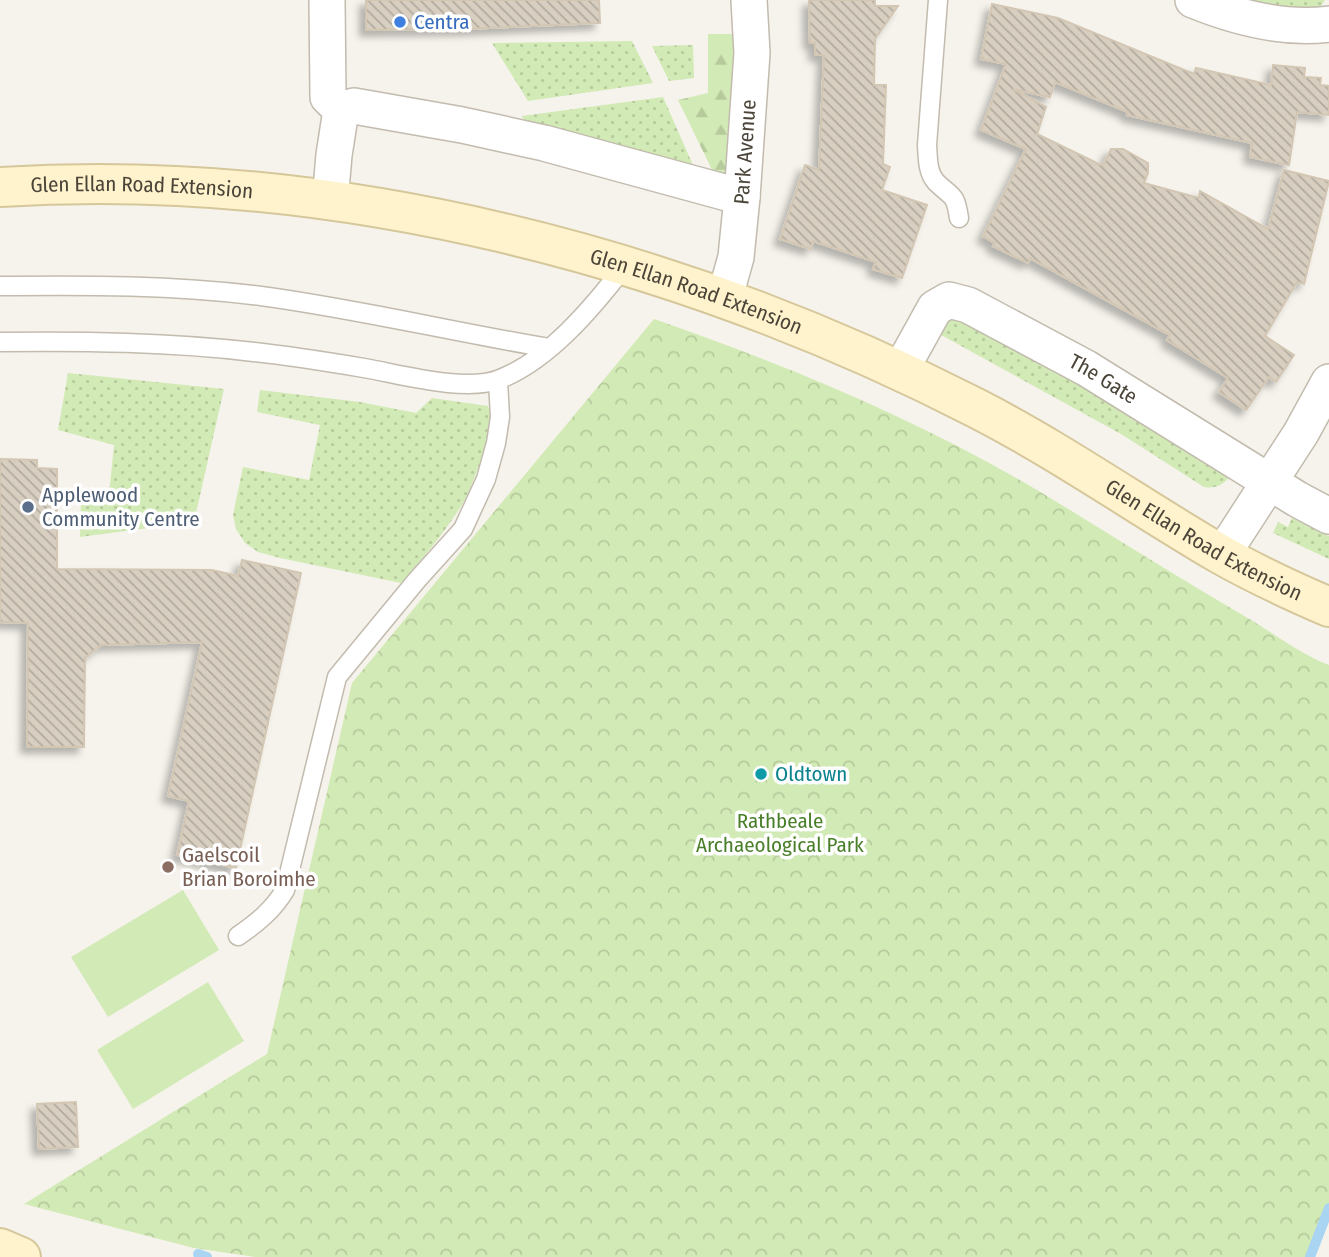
<svg xmlns="http://www.w3.org/2000/svg" width="1329" height="1257" font-family="'Fira Sans Condensed',sans-serif">
	<defs>
		<pattern id="grass-dots" width="8" height="8" patternUnits="userSpaceOnUse" patternTransform="scale(1.75)"><rect width="8" height="8" fill="#d2eab5"/><path d="M2 2h.1M6 6h.1" fill="none" stroke="#b6ca9c" stroke-width="1.8" stroke-linecap="round"/></pattern>
		<pattern id="forest-firs" width="22" height="20" patternUnits="userSpaceOnUse" patternTransform="scale(1.75)"><rect width="22" height="20" fill="#d2eab5"/><path d="M5 1l3.5 6h-7zM16 11l3.5 6h-7z" fill="#b6ca9c"/></pattern>
		<pattern id="park-crowns" width="20" height="18" patternUnits="userSpaceOnUse" patternTransform="scale(1.75)"><rect width="20" height="18" fill="#d2eab5"/><path d="M2 6a3 3 0 1 1 6 0M12 15a3 3 0 1 1 6 0" fill="none" stroke="#b6ca9c"/></pattern>
		<pattern id="building-back-hatch" width="6" height="6" patternUnits="userSpaceOnUse" patternTransform="scale(1.75)"><rect width="6" height="6" fill="#d8cfc1"/><path d="M-1 5l2 2M0 0l6 6M5-1l2 2" fill="none" stroke="#b1aa9e"/></pattern>
		<filter id="shadow"><feDropShadow dx="-6" dy="6" stdDeviation="3.5" flood-color="#0004"/></filter>
	</defs>
	<rect width="100%" height="100%" fill="#f6f3ec"/>
	<path fill="url(#grass-dots)" d="M 1238,0 L 1325,0 L 1319,9 L 1309,11 Z
		M 632,41 L 653,83 L 528,101 L 492,43 Z
		M 693,45 L 694,78 L 669,81 L 652,46 Z
		M 663,97 L 692,163 L 692,169 L 526,124 L 522,116 Z
		M 958,319 L 1131,412 L 1230,477 C 1222,485 1216,489 1204,487 L 1121,434 L 934,331 L 944,321 Z
		M 68,373 L 224,389 L 194,522 L 80,537 L 81,498 L 109,494 L 114,445 L 58,430 Z
		M 260,390 L 360,402 L 416,413 L 432,398 L 488,406 C 495,423 489,441 482,457 C 475,476 469,495 458,511 C 441,537 421,560 401,583 L 280,558 L 258,552 L 245,543 L 236,529 L 233,515 L 243,467 L 309,480 L 320,425 L 257,412 Z
		M 1292,518 L 1329,536 L 1329,559 L 1273,533 L 1278,522 L 1288,527 Z"/>
	<path fill="url(#forest-firs)" d="M 708,34 L 737,34 L 729,175 L 716,178 L 678,100 L 708,93 Z"/>
	<path fill="url(#park-crowns)" d="M 654,319 C 789,366 920,420 1042,493 C 1110,534 1177,577 1246,617 C 1272,632 1302,655 1329,665 L 1329,1208 L 1310,1257 L 255,1257 L 194,1248 L 24,1204 L 267,1054 L 352,683 Z"/>
	<path fill="#d2eab5" d="M 183,890 L 219,950 L 108,1017 L 71,957 Z
		M 208,982 L 244,1041 L 133,1109 L 97,1050 Z"/>
	<g fill="none" stroke-linecap="round" stroke-linejoin="round">
		<path stroke="#a9d4f2" stroke-width="10" d="M 198,1254 L 207,1257
			M 1310,1257 L 1329,1208"/>
	</g>
	<path fill="url(#building-back-hatch)" stroke="#d3c7b4" stroke-width="2" filter="url(#shadow)" d="M 366,0 L 599,0 L 600,23 L 465,29 L 366,30 Z
		M 815,0 L 875,0 L 875,6 L 898,6 L 875,39 L 874,85 L 886,85 L 883,164 L 890,167 L 882,190 L 927,205 L 902,278 L 873,269 L 876,262 L 813,241 L 811,249 L 780,239 L 805,165 L 819,170 L 824,55 L 815,55 L 815,43 L 810,43 L 809,1 Z
		M 992,4 L 1058,18 L 1194,74 L 1196,68 L 1271,85 L 1273,65 L 1305,68 L 1304,77 L 1321,78 L 1320,85 L 1329,86 L 1329,115 L 1297,112 L 1289,165 L 1250,157 L 1252,143 L 1127,115 L 1128,112 L 1055,82 L 1050,97 L 1013,89 L 1046,107 L 1037,134 L 1103,166 L 1111,149 L 1123,149 L 1148,163 L 1148,173 L 1144,183 L 1199,198 L 1200,191 L 1268,229 L 1284,170 L 1329,181 L 1304,284 L 1297,282 L 1265,336 L 1294,355 L 1276,382 L 1269,377 L 1246,410 L 1219,392 L 1228,378 L 1167,340 L 1170,335 L 1030,258 L 1028,263 L 993,246 L 995,243 L 983,236 L 1026,149 L 981,130 L 1006,64 L 981,59 Z
		M 0,459 L 37,460 L 37,468 L 57,469 L 57,569 L 212,570 L 238,576 L 242,560 L 301,573 L 236,868 L 177,855 L 189,801 L 168,796 L 202,642 L 101,645 L 85,658 L 84,747 L 27,747 L 28,623 L 0,622 Z
		M 76,1102 L 78,1147 L 39,1149 L 37,1104 Z"/>
	<g fill="none" stroke-linecap="round" stroke-linejoin="round">
		<defs>
			<path id="lane" d="M 938,0 L 927,145 C 928,157 927,172 936,182 C 952,198 955,192 959,218
				M 0,286 C 87,285 174,285 261,296 C 358,309 453,332 549,348
				M 0,342 C 85,341 169,342 254,352 C 291,356 328,362 364,368 C 400,374 466,393 500,379 C 549,360 593,307 624,267
				M 238,936 C 257,923 273,910 285,890 L 337,677 L 417,580 L 463,529 L 486,479 L 496,443 L 500,417 L 498,381"/>
			<g id="street">
				<path d="M 327,0 L 328,97 L 341,110 L 334,155 L 330,201"/>
				<path d="M 1193,0 C 1235,17 1283,30 1329,24"/>
				<path d="M 341,110 L 354,106 L 462,125 L 544,143 L 742,197"/>
				<path id="s1" d="M 724,300 L 736,257 L 742,197 L 752,53 L 749,0"/>
				<path id="s2" d="M 900,371 L 935,308 L 949,300 L 968,305 L 1086,368 L 1297,499 L 1329,516"/>
				<path d="M 1222,555 L 1301,433 L 1329,382"/>
			</g>
			<g id="secondary">
				<path id="s3" d="M 0,187 C 334,166 679,256 976,408 C 1060,451 1138,506 1220,554 C 1255,574 1292,591 1329,607"/>
				<path d="M 0,1248 L 21,1257"/>
			</g>
		</defs>
		<use href="#lane" stroke="#c2bbae" stroke-width="21"/>
		<use href="#street" stroke="#c2bbae" stroke-width="38"/>
		<use href="#secondary" stroke="#d6c79b" stroke-width="42"/>
		<use href="#lane" stroke="#fff" stroke-width="18"/>
		<use href="#street" stroke="#fff" stroke-width="35"/>
		<use href="#secondary" stroke="#fff3cd" stroke-width="38"/>
	</g>
	<circle fill="#3f7fe0" stroke="#fff" stroke-width="2.5" cx="400" cy="22" r="7"/>
	<circle fill="#5c6f8a" stroke="#fff" stroke-width="2.5" cx="28" cy="507" r="7"/>
	<circle fill="#0f9aa8" stroke="#fff" stroke-width="2.5" cx="761" cy="774" r="7"/>
	<circle fill="#8d6e63" stroke="#fff" stroke-width="2.5" cx="168" cy="867" r="7"/>
	<g text-anchor="middle" dominant-baseline="central" stroke-width="7" stroke-linejoin="round" paint-order="stroke">
		<g font-size="21" fill="#366cbe" stroke="#fff" text-anchor="start">
			<text x="414" y="22">Centra</text>
		</g>
		<g font-size="21" fill="#4b4439" stroke="#fff">
			<text stroke="none"><textPath href="#s1" startOffset="150">Park Avenue</textPath></text>
			<text stroke="none"><textPath href="#s3" startOffset="142">Glen Ellan Road Extension</textPath></text>
			<text stroke="none"><textPath href="#s3" startOffset="709">Glen Ellan Road Extension</textPath></text>
			<text stroke="none"><textPath href="#s2" startOffset="262">The Gate</textPath></text>
			<text stroke="none"><textPath href="#s3" startOffset="1276">Glen Ellan Road Extension</textPath></text>
		</g>
		<g font-size="21" fill="#4e5e75" stroke="#fff" text-anchor="start">
			<text x="42" y="495">Applewood<tspan x="42" dy="24">Community Centre</tspan></text>
		</g>
		<g font-size="21" fill="#0d838f" stroke="#fff" text-anchor="start">
			<text x="775" y="774">Oldtown</text>
		</g>
		<g font-size="21" fill="#4a7f2a" stroke="#fff">
			<text x="780" y="821">Rathbeale<tspan x="780" dy="24">Archaeological Park</tspan></text>
		</g>
		<g font-size="21" fill="#785e54" stroke="#fff" text-anchor="start">
			<text x="182" y="855">Gaelscoil<tspan x="182" dy="24">Brian Boroimhe</tspan></text>
		</g>
	</g>
</svg>
